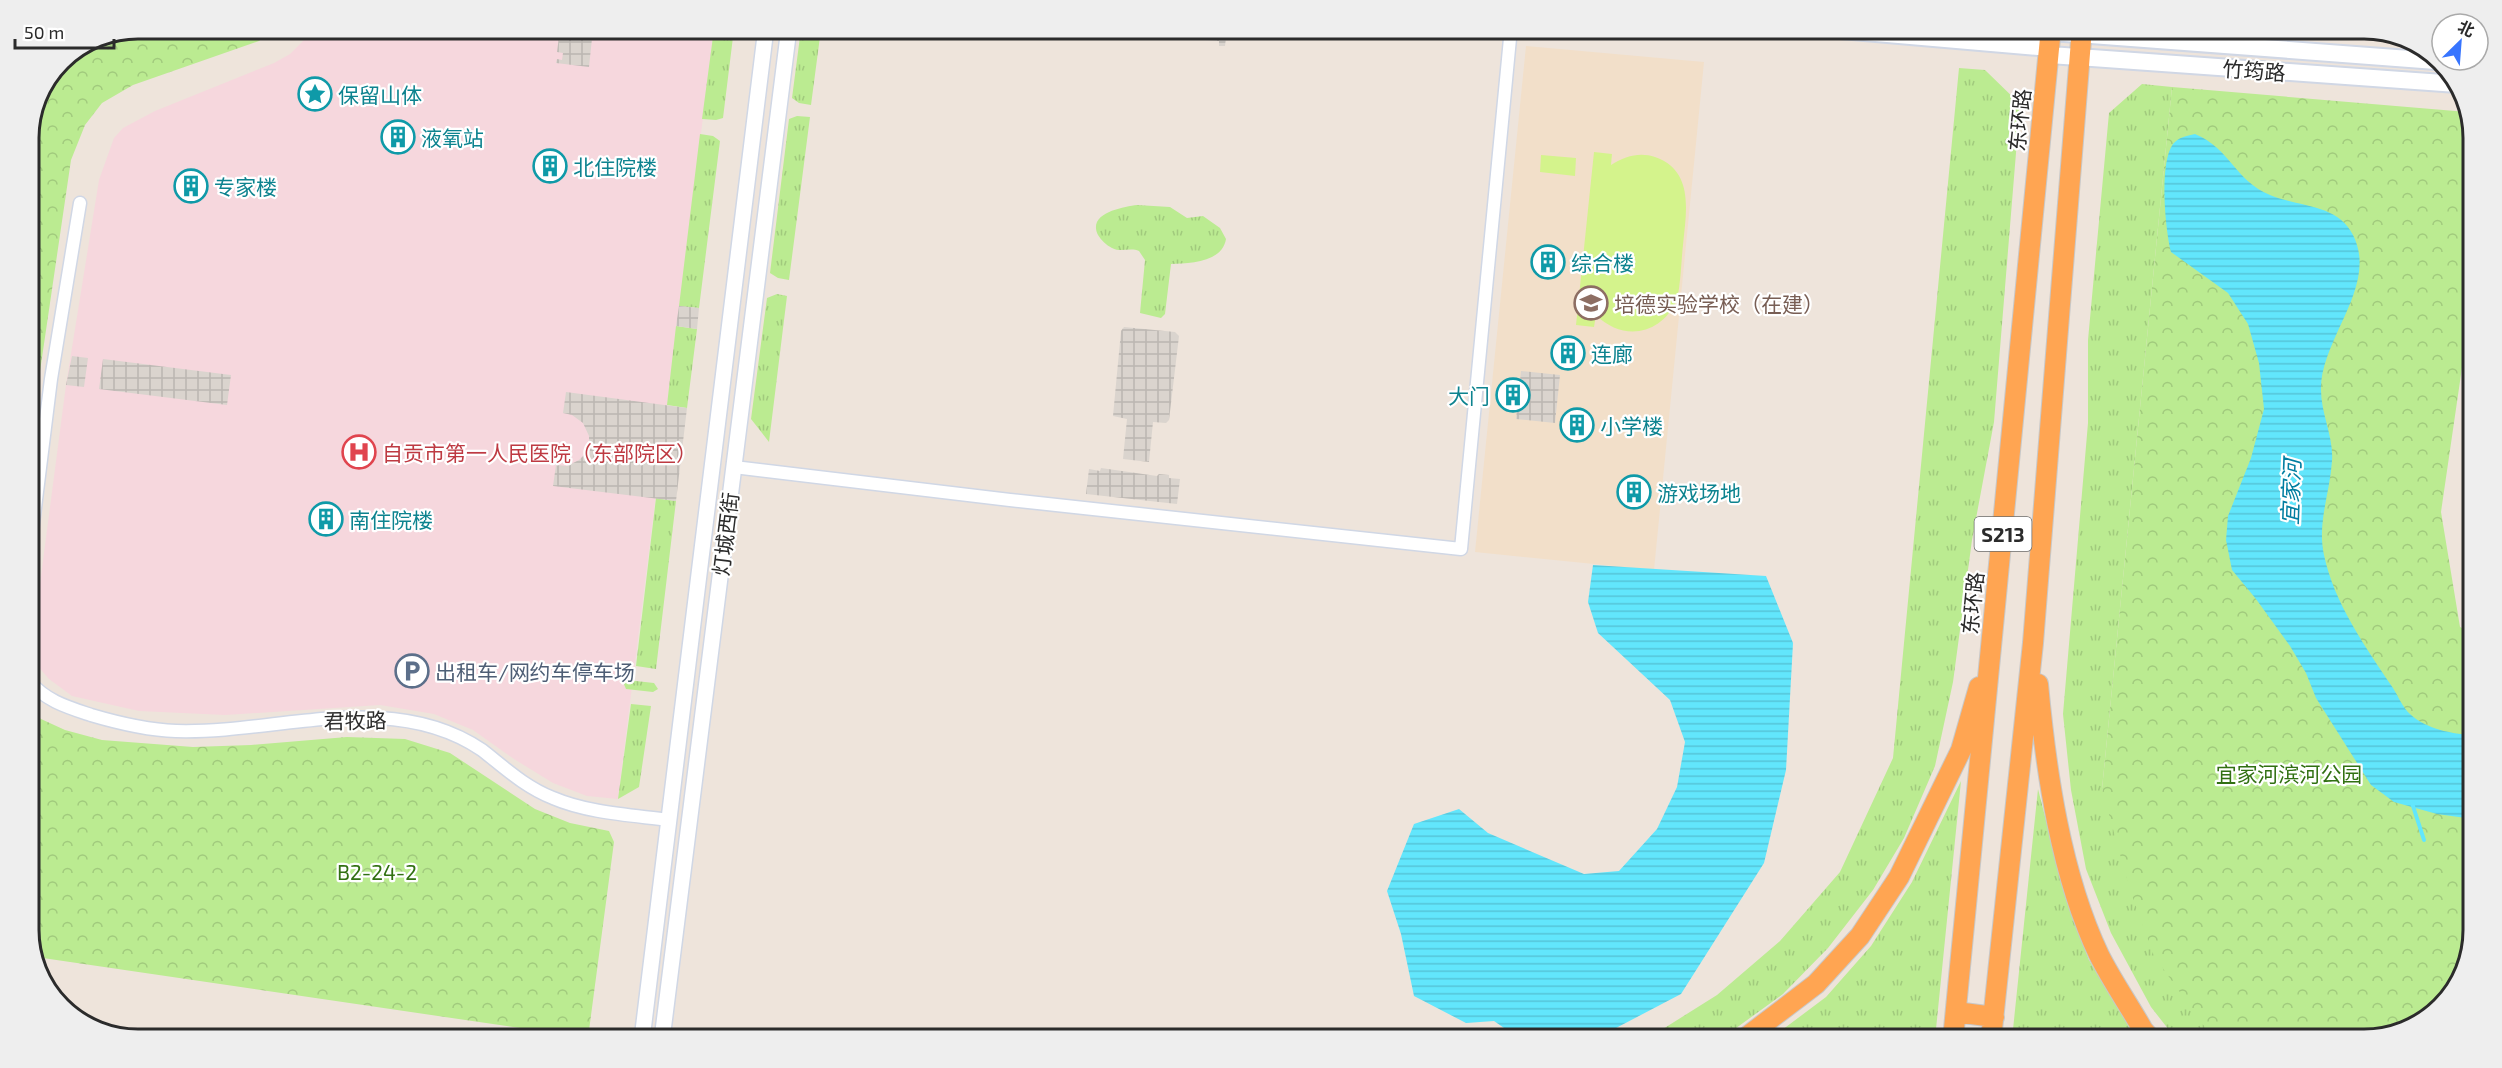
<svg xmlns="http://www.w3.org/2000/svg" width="2502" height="1068" font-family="'Exo 2','Noto Sans SC',sans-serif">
	<defs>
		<pattern id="grass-tufts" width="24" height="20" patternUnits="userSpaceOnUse" patternTransform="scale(1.5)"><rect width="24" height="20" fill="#bbeb91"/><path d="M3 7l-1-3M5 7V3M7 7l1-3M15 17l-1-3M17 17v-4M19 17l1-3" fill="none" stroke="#a1ca7d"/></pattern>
		<pattern id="forest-crowns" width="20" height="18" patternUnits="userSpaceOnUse" patternTransform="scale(1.5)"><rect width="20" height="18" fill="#bbeb91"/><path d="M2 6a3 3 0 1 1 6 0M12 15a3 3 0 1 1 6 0" fill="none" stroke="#a1ca7d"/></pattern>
		<pattern id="plaza-grid" width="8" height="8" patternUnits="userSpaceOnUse" patternTransform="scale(1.5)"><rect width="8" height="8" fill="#dad4ce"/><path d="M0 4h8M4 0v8" fill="none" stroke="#bbb6b1"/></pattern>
		<pattern id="water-rules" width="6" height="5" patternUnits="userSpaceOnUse" patternTransform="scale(1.5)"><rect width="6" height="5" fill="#62e6fc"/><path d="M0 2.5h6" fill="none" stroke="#55c5d8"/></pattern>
	</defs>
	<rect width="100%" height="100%" fill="#eee4db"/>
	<path fill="#f2dfc9" d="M 1526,46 L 1704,62 L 1654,570 L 1475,552 Z"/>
	<path fill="#f6d7dd" d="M 310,29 L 714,29 L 618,799 L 587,796 L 553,783 L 514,759 L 473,730 L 434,714 L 380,705 L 225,715 L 139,711 L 72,696 L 49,679 L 37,665 L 33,637 L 66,385 L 99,180 L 114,138 L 123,128 L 155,111 L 274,63 L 290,54 L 303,41 Z"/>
	<path fill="url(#grass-tufts)" d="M 1493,28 L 1497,33 L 1496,38 L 1387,29 Z
		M 714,29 L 734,29 L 723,118 L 716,120 L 702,119 Z
		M 801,29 L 821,29 L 811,105 L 799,103 L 792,98 Z
		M 1959,68 L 1985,70 L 2020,104 L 1994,422 L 1972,540 L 1953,682 L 1935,766 L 1904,838 L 1873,890 L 1828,948 L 1783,994 L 1721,1039 L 1647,1039 L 1717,995 L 1780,941 L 1840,872 L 1893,758 Z
		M 2142,84 L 2172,87 L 2102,789 L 2215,1039 L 2176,1039 L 2151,1007 L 2111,933 L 2086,869 L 2071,790 L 2063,714 L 2088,423 L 2088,340 L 2109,113 Z
		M 797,116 L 810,117 L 789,280 L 778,278 L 770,273 L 789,119 Z
		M 700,134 L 713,136 L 720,141 L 699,308 L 679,306 Z
		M 1137,205 L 1170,207 L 1187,218 L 1203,216 L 1220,228 L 1226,239 C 1222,263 1189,263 1171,264 L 1165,314 L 1161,318 L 1140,313 L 1145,260 L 1139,251 C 1130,247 1121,253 1112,248 C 1106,245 1101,240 1098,235 C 1087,213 1123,207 1137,205 Z
		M 777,294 L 787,296 L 769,442 L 751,419 L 767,298 Z
		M 676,326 L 697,329 L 687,408 L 667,405 Z
		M 656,498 L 676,501 L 656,669 L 636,666 Z
		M 627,680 L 654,683 L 658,689 L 653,692 L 626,689 L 623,682 Z
		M 631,704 L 651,706 L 639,787 L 618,799 Z
		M 1961,781 L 1935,1039 L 1806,1037 L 1800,1039 L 1770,1039 L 1826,997 L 1871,946 L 1912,882 Z
		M 2038,789 L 2066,899 L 2089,960 L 2137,1039 L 2012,1039 Z"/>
	<path fill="url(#forest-crowns)" d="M 138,28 L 273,29 L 259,41 L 133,85 L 102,103 L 85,125 L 71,160 L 29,446 L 29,131 L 61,60 L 96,37 Z
		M 2172,87 L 2467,112 L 2473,131 L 2473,292 L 2441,512 L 2460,627 L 2473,633 L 2473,930 L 2465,972 L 2425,1021 L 2364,1039 L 2215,1039 L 2212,1037 L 2154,956 L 2129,887 L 2102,789 Z
		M 29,708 L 41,719 L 65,730 L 102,740 L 193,747 L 251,745 L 347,737 L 405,739 L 450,753 L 535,809 L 570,823 L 609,831 L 614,842 L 588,1038 L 36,957 L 29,937 Z"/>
	<path fill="#d4f38c" d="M 1594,152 L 1612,154 L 1611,165 C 1625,156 1640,152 1655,157 C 1695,171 1686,213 1683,245 C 1681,263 1681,282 1677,300 C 1661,335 1623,342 1596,315 L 1594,327 L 1576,325 Z
		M 1541,155 L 1576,158 L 1575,176 L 1540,172 Z"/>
	<path fill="url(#plaza-grid)" d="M 560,29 L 593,29 L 589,67 L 556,63 L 557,59 L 562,60 L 563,53 L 557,52 Z
		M 1141,29 L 1141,28 L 1227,29 L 1225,46 L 1219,46 L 1219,41 L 1206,40 L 1202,36 L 1162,32 L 1159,35 L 1146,33 L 1145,37 L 1140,37 Z
		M 679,306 L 699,308 L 697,329 L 676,326 Z
		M 1124,327 L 1175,332 L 1179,336 L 1169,420 L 1166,423 L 1153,422 L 1149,462 L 1123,459 L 1127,419 L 1113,416 L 1121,331 Z
		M 72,356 L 88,358 L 84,387 L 66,385 Z
		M 103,359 L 231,375 L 227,405 L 99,389 Z
		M 1521,371 L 1560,375 L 1555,423 L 1516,419 Z
		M 566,392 L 687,408 L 676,501 L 553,486 L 556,465 L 567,466 L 579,460 L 584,455 L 589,443 L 589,436 L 583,423 L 572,415 L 563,413 Z
		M 1101,468 L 1157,476 L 1159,474 L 1169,475 L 1169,478 L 1180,479 L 1177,504 L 1086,494 L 1089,469 L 1100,471 Z"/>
	<path fill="url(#water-rules)" d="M 40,107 L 29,173 L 29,131 Z
		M 2195,134 C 2231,149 2234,180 2270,195 C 2299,207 2338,204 2353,235 C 2379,286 2320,339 2321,390 C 2321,414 2334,438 2332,461 C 2330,493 2317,523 2324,555 C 2334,603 2366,648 2393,688 C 2398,696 2403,708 2410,714 C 2426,729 2452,734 2473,735 L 2473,819 L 2437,814 L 2394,802 L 2371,785 L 2316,698 L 2306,673 L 2290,646 L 2256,599 L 2232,570 L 2226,540 L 2228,516 L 2251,458 L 2264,409 L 2259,363 L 2248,324 L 2228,293 L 2171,252 C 2165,229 2159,163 2173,144 C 2179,137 2186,136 2195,134 Z
		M 1593,565 L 1766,576 L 1793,643 L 1786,770 L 1764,863 L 1681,994 L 1595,1039 L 1520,1039 L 1494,1021 L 1466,1023 L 1414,996 L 1401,934 L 1387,891 L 1414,824 L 1459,809 L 1488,833 L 1584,874 L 1619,871 L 1657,829 L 1677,787 L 1685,742 L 1670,700 L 1598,633 L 1588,602 Z"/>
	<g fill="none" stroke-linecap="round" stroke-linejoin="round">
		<path stroke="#62e6fc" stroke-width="4" d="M 2412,803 L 2424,840"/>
		<defs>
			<path id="minor" d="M 734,467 L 1010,500 L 1461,549 L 1511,28
				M 29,556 L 51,379 L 80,203
				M 29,681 C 46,701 67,707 91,715 C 118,723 147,730 176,731 C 244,733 312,714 379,718 C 416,720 451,729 482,750 C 505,768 525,787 553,798 C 588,813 631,815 669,820"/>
			<path id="tertiary" d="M 642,1039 L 766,28
				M 662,1039 L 789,28"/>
			<path id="secondary" d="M 1818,28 L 2050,48
				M 2051,32 L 2436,61
				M 2050,55 L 2457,84"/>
			<path id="trunk" d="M 2038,684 C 2046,772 2061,875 2099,955 C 2112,981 2129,1005 2143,1030 L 2151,1039
				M 1956,1012 L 1994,1017
				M 1744,1039 L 1816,984 L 1860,936 L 1899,877 L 1961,750 L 1979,687
				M 1953,1039 L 2051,28
				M 1991,1039 L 2033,643 L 2082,28"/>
		</defs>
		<use href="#minor" stroke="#d0d7e5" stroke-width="15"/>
		<use href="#tertiary" stroke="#d0d7e5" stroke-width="18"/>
		<use href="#secondary" stroke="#d0d7e5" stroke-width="20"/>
		<use href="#trunk" stroke="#c8c8c8" stroke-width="22"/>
		<use href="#minor" stroke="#fff" stroke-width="12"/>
		<use href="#tertiary" stroke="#fff" stroke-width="15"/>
		<use href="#secondary" stroke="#fff" stroke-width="16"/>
		<use href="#trunk" stroke="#ffa552" stroke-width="20"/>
	</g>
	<defs>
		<symbol id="sight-ring" viewBox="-11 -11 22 22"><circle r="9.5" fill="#fff" stroke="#0f9aa8" stroke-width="1.5"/><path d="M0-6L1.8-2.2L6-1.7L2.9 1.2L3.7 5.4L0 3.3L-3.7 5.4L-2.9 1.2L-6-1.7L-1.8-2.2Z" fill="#0f9aa8"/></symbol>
		<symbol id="building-ring" viewBox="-11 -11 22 22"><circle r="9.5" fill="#fff" stroke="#0f9aa8" stroke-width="1.5"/><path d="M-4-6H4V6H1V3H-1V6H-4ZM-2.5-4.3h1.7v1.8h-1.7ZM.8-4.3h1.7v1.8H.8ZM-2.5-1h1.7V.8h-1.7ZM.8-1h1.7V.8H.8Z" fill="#0f9aa8"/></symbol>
		<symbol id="school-ring" viewBox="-11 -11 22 22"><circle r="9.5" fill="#fff" stroke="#8d6e63" stroke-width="1.5"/><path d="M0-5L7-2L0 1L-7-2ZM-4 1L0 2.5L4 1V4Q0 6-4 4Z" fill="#8d6e63"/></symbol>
		<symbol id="hospital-ring" viewBox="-11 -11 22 22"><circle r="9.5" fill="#fff" stroke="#e0444e" stroke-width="1.5"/><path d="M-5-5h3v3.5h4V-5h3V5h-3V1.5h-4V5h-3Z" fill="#e0444e"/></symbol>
		<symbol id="parking-ring" viewBox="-11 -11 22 22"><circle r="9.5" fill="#fff" stroke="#5c6f8a" stroke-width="1.5"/><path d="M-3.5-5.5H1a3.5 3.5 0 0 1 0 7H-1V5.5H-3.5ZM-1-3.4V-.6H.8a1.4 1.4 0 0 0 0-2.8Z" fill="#5c6f8a"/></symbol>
	</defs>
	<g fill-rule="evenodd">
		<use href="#sight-ring" x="296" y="75" width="38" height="38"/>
		<use href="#building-ring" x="379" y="118" width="38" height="38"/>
		<use href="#building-ring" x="531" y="147" width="38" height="38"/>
		<use href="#building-ring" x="172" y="167" width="38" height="38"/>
		<use href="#building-ring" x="1529" y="243" width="38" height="38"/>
		<use href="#school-ring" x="1572" y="284" width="38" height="38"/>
		<use href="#building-ring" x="1549" y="334" width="38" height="38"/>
		<use href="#building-ring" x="1494" y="376" width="38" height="38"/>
		<use href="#building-ring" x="1558" y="406" width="38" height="38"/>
		<use href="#hospital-ring" x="340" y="433" width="38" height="38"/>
		<use href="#building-ring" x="1615" y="473" width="38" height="38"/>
		<use href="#building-ring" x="307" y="500" width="38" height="38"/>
		<use href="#parking-ring" x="393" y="652" width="38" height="38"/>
	</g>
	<g text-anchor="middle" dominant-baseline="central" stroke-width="4.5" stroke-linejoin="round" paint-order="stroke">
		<rect fill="#fff" stroke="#6b6b6b" stroke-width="1.5" x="1974.5" y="517" width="57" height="34" rx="4.5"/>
		<g font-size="20" font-weight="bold" fill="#2b2b2b">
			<text x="2003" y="534">S213</text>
		</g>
		<g font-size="21" fill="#2b2b2b" stroke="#fff">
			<text transform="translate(2254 70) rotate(4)">竹筠路</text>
			<text transform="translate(2019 120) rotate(-84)">东环路</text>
			<text transform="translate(725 534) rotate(-83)">灯城西街</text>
			<text transform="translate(1972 603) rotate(-84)">东环路</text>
			<text transform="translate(355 720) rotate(-1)">君牧路</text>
		</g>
		<g font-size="21" fill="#0d838f" stroke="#fff" text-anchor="start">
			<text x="338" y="94">保留山体</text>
			<text x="421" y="137">液氧站</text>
			<text x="573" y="166">北住院楼</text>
			<text x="214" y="186">专家楼</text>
			<text x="1571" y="262">综合楼</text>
			<text x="1591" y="353">连廊</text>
			<text x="1490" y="395" text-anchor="end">大门</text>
			<text x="1600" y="425">小学楼</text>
			<text x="1657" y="492">游戏场地</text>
			<text x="349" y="519">南住院楼</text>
		</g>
		<g font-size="21" fill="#785e54" stroke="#fff" text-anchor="start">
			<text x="1614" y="303">培德实验学校（在建）</text>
		</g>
		<g font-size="21" fill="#be3a42" stroke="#fff" text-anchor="start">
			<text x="382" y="452">自贡市第一人民医院（东部院区）</text>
		</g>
		<g font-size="21" fill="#4e5e75" stroke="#fff" text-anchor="start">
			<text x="435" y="671">出租车/网约车停车场</text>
		</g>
		<g font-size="21" fill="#317012" stroke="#fff">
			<text x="2289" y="773">宜家河滨河公园</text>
			<text x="377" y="871">B2-24-2</text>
		</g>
		<g font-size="22" font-style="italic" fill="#017ea1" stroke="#fff">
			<text transform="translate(2290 492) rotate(-88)">宜家河</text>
		</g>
	</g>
	<path d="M0 0H2502V1068H0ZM138 39H2364A99 99 0 0 1 2463 138V930A99 99 0 0 1 2364 1029H138A99 99 0 0 1 39 930V138A99 99 0 0 1 138 39Z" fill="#eee" fill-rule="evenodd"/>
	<path fill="none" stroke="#2b2b2b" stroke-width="3" d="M138 39H2364A99 99 0 0 1 2463 138V930A99 99 0 0 1 2364 1029H138A99 99 0 0 1 39 930V138A99 99 0 0 1 138 39Z"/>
	<g transform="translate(2460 42) rotate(25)"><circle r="28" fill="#ffffff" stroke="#aaaaaa" stroke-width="1.5"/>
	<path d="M0-4.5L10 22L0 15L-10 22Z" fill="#3775ff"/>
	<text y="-9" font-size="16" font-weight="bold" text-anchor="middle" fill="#2b2b2b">北</text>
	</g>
	<path d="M15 39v9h99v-9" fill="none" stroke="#2b2b2b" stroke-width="3"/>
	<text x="24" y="39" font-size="18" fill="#2b2b2b" stroke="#ffffff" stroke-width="4.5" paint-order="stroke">50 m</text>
</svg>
